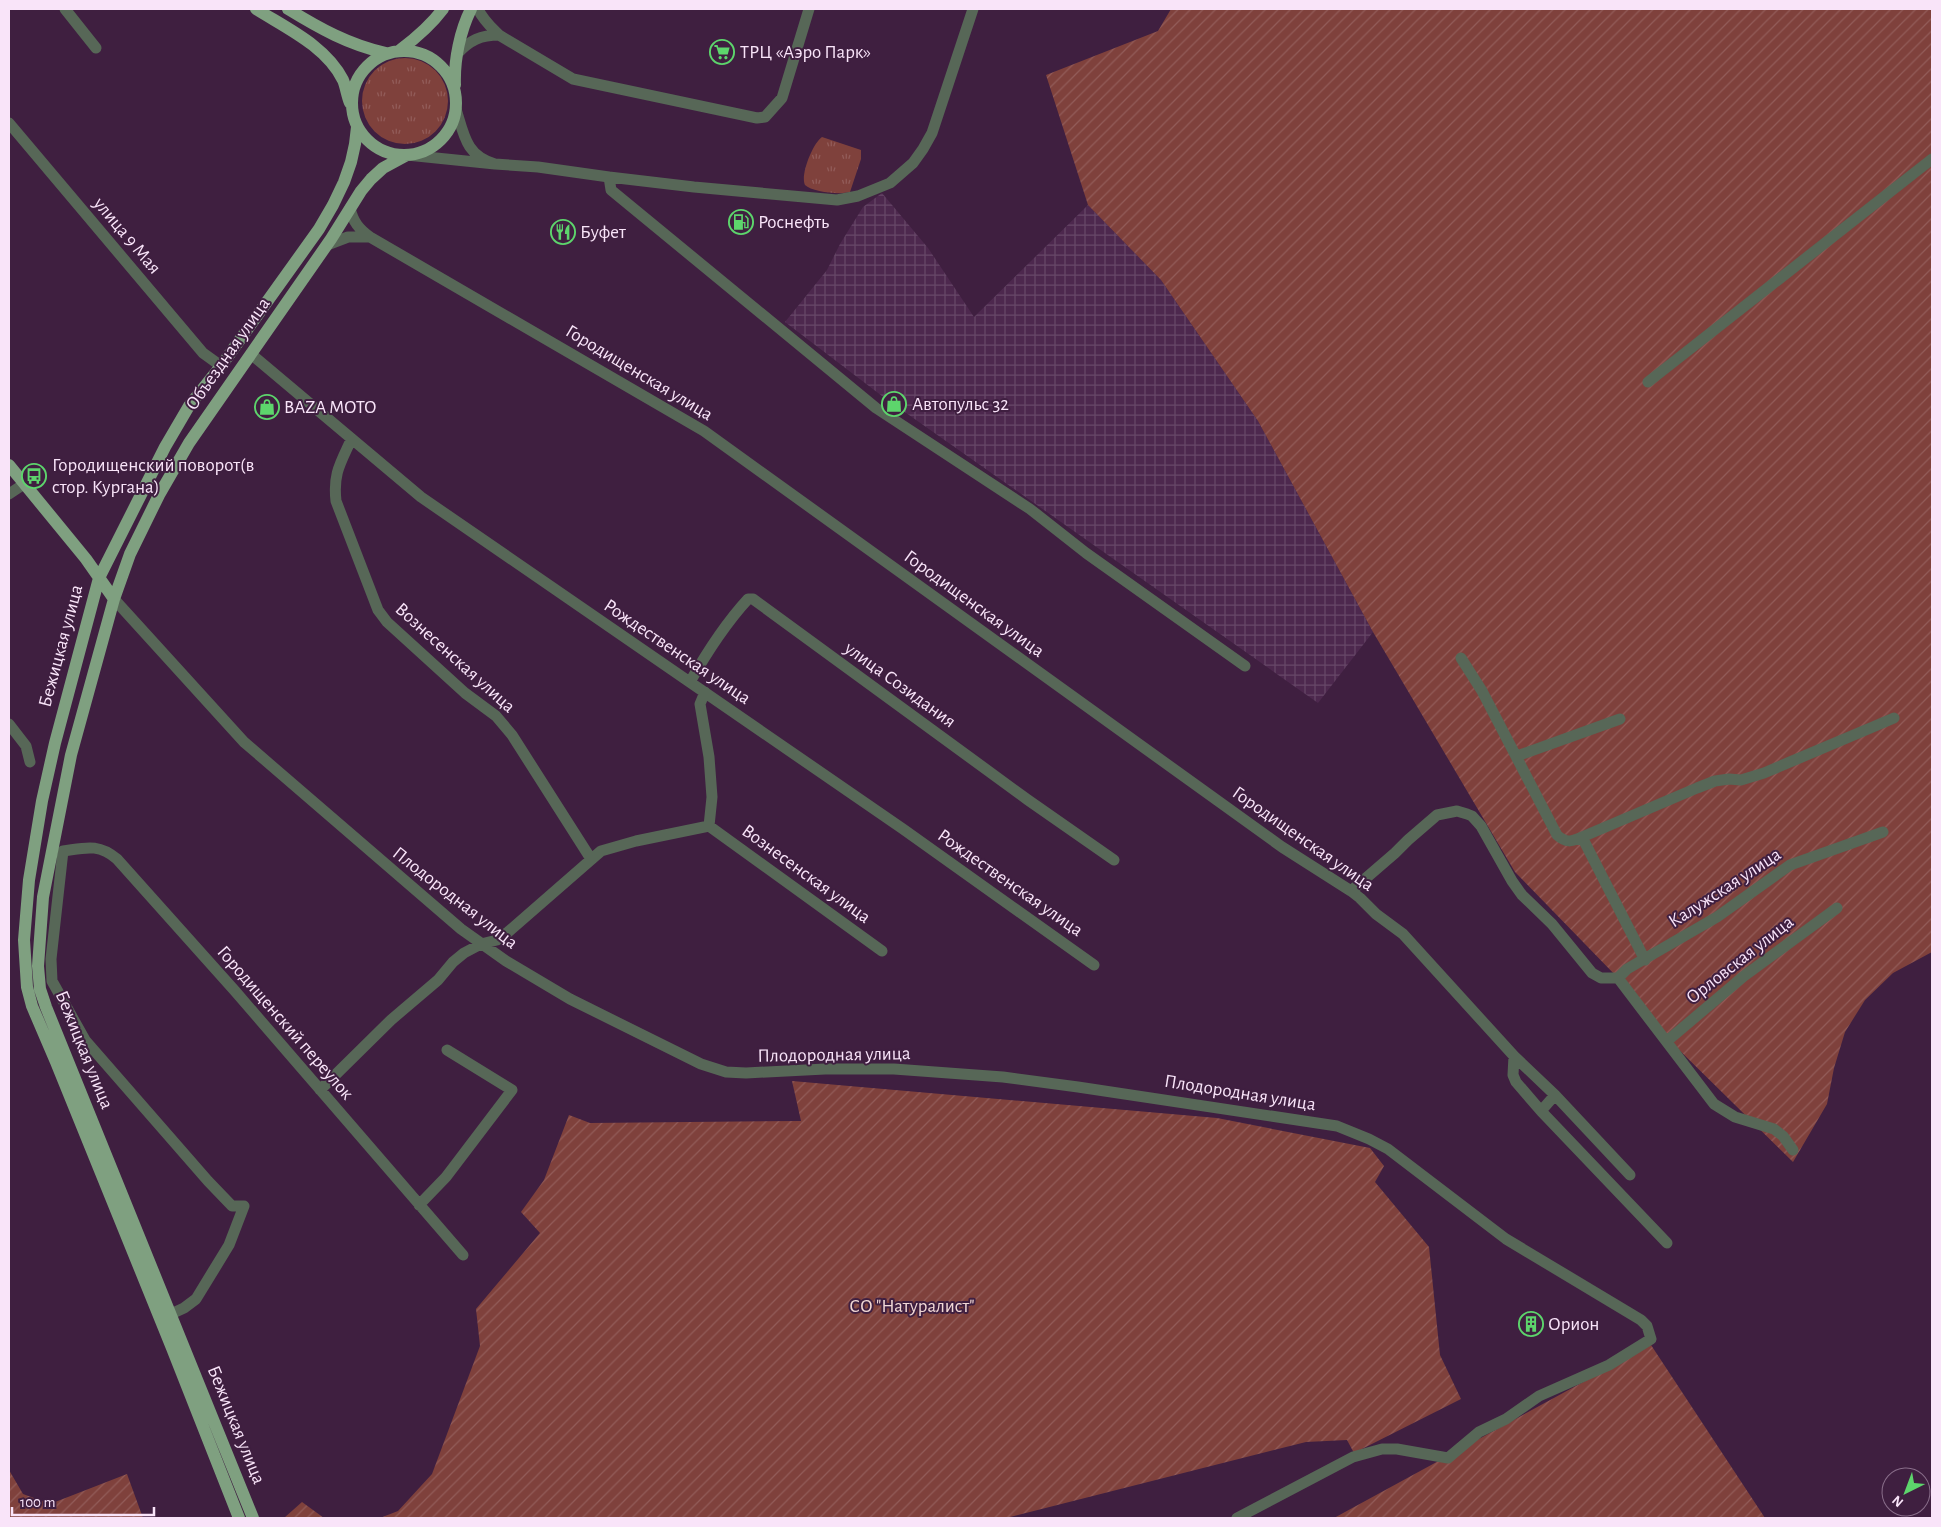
<svg xmlns="http://www.w3.org/2000/svg" width="1941" height="1527" font-family="'Alegreya Sans',sans-serif">
	<defs>
		<pattern id="industrial-grid" width="8" height="8" patternUnits="userSpaceOnUse" patternTransform="scale(1.25)"><rect width="8" height="8" fill="#4d284e"/><path d="M0 4h8M4 0v8" fill="none" stroke="#674768"/></pattern>
		<pattern id="grass-tufts" width="24" height="20" patternUnits="userSpaceOnUse" patternTransform="scale(1.25)"><rect width="24" height="20" fill="#7f413c"/><path d="M3 7l-1-3M5 7V3M7 7l1-3M15 17l-1-3M17 17v-4M19 17l1-3" fill="none" stroke="#925c59"/></pattern>
		<pattern id="garden-furrows" width="10" height="10" patternUnits="userSpaceOnUse" patternTransform="scale(1.25)"><rect width="10" height="10" fill="#7f413c"/><path d="M-1 1l2-2M0 10L10 0M9 11l2-2" fill="none" stroke="#925c59"/></pattern>
	</defs>
	<rect width="100%" height="100%" fill="#3f1f40"/>
	<path fill="url(#industrial-grid)" d="M 882,193 L 928,248 L 974,317 L 1088,205 L 1161,280 L 1258,421 L 1373,632 L 1318,703 L 882,396 L 785,322 L 827,270 L 840,244 L 863,207 Z"/>
	<path fill="url(#grass-tufts)" d="M362 101a43 43 0 1 1 86 0a43 43 0 1 1-86 0Z
		M 822,137 L 861,150 L 861,159 L 850,192 C 840,195 812,192 805,185 C 800,175 813,143 822,137 Z"/>
	<path fill="url(#garden-furrows)" d="M 1171,9 L 1932,9 L 1932,952 L 1893,973 L 1865,1000 L 1845,1032 L 1834,1068 L 1827,1104 L 1793,1162 L 1669,1040 L 1618,978 L 1515,872 L 1373,632 L 1258,421 L 1161,280 L 1088,205 L 1046,75 L 1158,31 Z
		M 792,1081 L 1217,1118 L 1370,1148 L 1384,1166 L 1375,1182 L 1429,1247 L 1440,1355 L 1461,1399 L 1354,1453 L 1347,1440 L 1306,1442 L 1006,1518 L 380,1518 L 398,1511 L 432,1474 L 480,1346 L 476,1309 L 540,1233 L 521,1212 L 544,1180 L 569,1115 L 590,1123 L 801,1121 Z
		M 1651,1345 L 1765,1518 L 1334,1518 Z
		M 9,1470 L 23,1494 L 50,1504 L 127,1474 L 143,1518 L 9,1518 Z
		M 302,1502 L 324,1518 L 284,1518 Z"/>
	<g fill="none" stroke-linecap="round" stroke-linejoin="round">
		<path stroke="#576757" stroke-width="11" d="M 65,9 L 96,48
			M 478,9 C 483,20 491,27 499,35 L 573,79 L 757,118 L 765,117 L 782,98 L 809,9
			M 457,54 C 470,40 481,35 499,35
			M 9,123 L 203,353 L 221,366
			M 407,155 L 495,164 C 466,156 464,135 456,109
			M 495,164 L 538,167 L 609,177 L 611,190 L 876,408 L 1030,509 L 1086,553 L 1245,666
			M 609,177 L 694,187 L 837,200 L 858,196 L 890,183 L 913,163 L 923,149 L 932,133 L 973,9
			M 350,208 C 353,222 359,229 370,237 L 704,431 L 1282,847 L 1351,891 L 1360,898 L 1376,914 L 1403,934 L 1514,1056 L 1513,1075 L 1516,1082 L 1541,1111 L 1555,1095 L 1514,1056
			M 327,245 L 348,237 L 370,237
			M 251,354 L 421,497 L 903,829 L 1094,965
			M 1648,382 L 1932,159
			M 351,440 C 340,464 333,474 336,501 L 378,610 L 387,622 L 465,693 L 496,716 L 512,735 L 591,859
			M 9,494 L 24,484
			M 114,599 L 244,742 L 461,929 L 506,961 L 570,999 L 701,1064 L 726,1072 L 746,1073 L 825,1069 L 894,1069 L 1003,1077 L 1078,1087 L 1337,1126 L 1369,1139 L 1388,1149 L 1506,1239 L 1641,1320 L 1647,1326 L 1651,1339 L 1609,1365 L 1539,1396 L 1506,1419 L 1479,1432 L 1448,1458 L 1397,1449 L 1382,1449 L 1353,1457 L 1237,1518
			M 1461,658 L 1482,691 L 1557,835 C 1566,843 1571,842 1582,837 L 1645,960
			M 690,682 C 707,652 725,624 748,599 L 753,599 L 1028,800 L 1114,860
			M 705,692 L 700,704 L 709,757 L 712,797 L 709,826
			M 9,724 L 26,746 L 30,762
			M 1517,756 L 1620,719
			M 709,826 L 882,951
			M 1582,837 L 1697,788 L 1715,781 L 1729,779 L 1741,780 L 1764,773 L 1894,718
			M 1351,891 L 1395,853 L 1408,840 L 1437,815 L 1457,811 L 1467,814 L 1472,816 L 1481,826 L 1512,881 L 1522,895 L 1552,924 L 1592,973 L 1601,978 L 1618,978 L 1627,969 L 1717,917 L 1790,865 L 1883,832
			M 1618,978 L 1714,1104 L 1735,1117 L 1774,1129 L 1783,1136 L 1793,1150
			M 1667,1041 L 1744,976 L 1837,908
			M 320,1090 L 391,1020 L 438,980 L 453,962 L 464,953 L 481,944 L 497,940 L 508,932 L 601,851 L 636,841 L 709,826
			M 1555,1095 L 1630,1175
			M 1541,1111 L 1667,1243
			M 419,1205 L 446,1177 L 512,1090 L 447,1050
			M 171,1314 L 184,1308 L 196,1299 L 229,1245 L 244,1206 L 232,1206 L 208,1181 L 85,1040 L 52,981 L 51,959 L 63,851 C 85,848 98,843 117,859 L 235,991 L 463,1255"/>
		<path stroke="#7fa080" stroke-width="12" d="M 256,9 C 286,28 326,46 343,80 C 346,87 347,96 350,103
			M 288,9 C 319,28 349,45 386,53
			M 400,50 C 416,38 431,25 443,9
			M352 103a52 52 0 1 1 104 0a52 52 0 1 1-104 0Z
			M 455,85 C 454,60 460,31 471,9
			M 9,465 L 86,559 L 114,599
			M 239,1518 L 172,1348 L 56,1062 L 32,1006 L 27,987 L 24,940 L 29,880 L 42,801 L 55,743 L 99,578 L 165,447 L 189,406 L 221,366 L 319,229 L 333,205 L 344,182 L 351,162 L 355,144 L 357,127
			M 253,1518 L 46,1007 L 40,989 L 38,966 L 43,897 L 71,755 L 114,599 L 130,554 L 159,495 L 189,443 L 331,239 L 361,191 L 371,179 L 383,168 L 407,155"/>
	</g>
	<defs>
		<symbol id="supermarket-ring" viewBox="-11 -11 22 22"><circle r="9.5" fill="#3f1f40" stroke="#5dd56c" stroke-width="1.5"/><path d="M-6-5.5h2.5l.6 2H6L4.5 2H-2.5L-4.4-4H-6ZM-1.5 3.2a1.3 1.3 0 1 0 .1 0ZM3 3.2a1.3 1.3 0 1 0 .1 0Z" fill="#5dd56c"/></symbol>
		<symbol id="fuel-ring" viewBox="-11 -11 22 22"><circle r="9.5" fill="#3f1f40" stroke="#5dd56c" stroke-width="1.5"/><path d="M-5.5-6h7V0h2V4h1.3V-2.5L3-4.5l.8-.8L6-3V5H2.5V1h-1V6h-7ZM-4.2-4.7v3.2H.2V-4.7Z" fill="#5dd56c"/></symbol>
		<symbol id="restaurant-ring" viewBox="-11 -11 22 22"><circle r="9.5" fill="#3f1f40" stroke="#5dd56c" stroke-width="1.5"/><path d="M-5-6h1v4h1v-4h1v4h1v-4h1v5L-1.5 .5V6h-2V.5L-5-1ZM5-6V6H3V1.5H1.5Q1.5-4 5-6Z" fill="#5dd56c"/></symbol>
		<symbol id="shop-ring" viewBox="-11 -11 22 22"><circle r="9.5" fill="#3f1f40" stroke="#5dd56c" stroke-width="1.5"/><path d="M-5-2.5h2.3a2.7 3.5 0 0 1 5.4 0H5L5.5 6h-11ZM-1.5-2.5h3a1.5 2.3 0 0 0-3 0Z" fill="#5dd56c"/></symbol>
		<symbol id="bus-ring" viewBox="-11 -11 22 22"><circle r="9.5" fill="#3f1f40" stroke="#5dd56c" stroke-width="1.5"/><path d="M-5-6H5V4H4V6H2V4H-2V6H-4V4H-5ZM-3.5-4V0h7V-4ZM-3.5 1.2v1.5H-2V1.2ZM2 1.2v1.5H3.5V1.2Z" fill="#5dd56c"/></symbol>
		<symbol id="building-ring" viewBox="-11 -11 22 22"><circle r="9.5" fill="#3f1f40" stroke="#5dd56c" stroke-width="1.5"/><path d="M-4-6H4V6H1V3H-1V6H-4ZM-2.5-4.3h1.7v1.8h-1.7ZM.8-4.3h1.7v1.8H.8ZM-2.5-1h1.7V.8h-1.7ZM.8-1h1.7V.8H.8Z" fill="#5dd56c"/></symbol>
	</defs>
	<g fill-rule="evenodd">
		<use href="#supermarket-ring" x="708" y="38" width="28" height="28"/>
		<use href="#fuel-ring" x="727" y="208" width="28" height="28"/>
		<use href="#restaurant-ring" x="549" y="218" width="28" height="28"/>
		<use href="#shop-ring" x="880" y="390" width="28" height="28"/>
		<use href="#shop-ring" x="253" y="393" width="28" height="28"/>
		<use href="#bus-ring" x="20" y="462" width="28" height="28"/>
		<use href="#building-ring" x="1517" y="1310" width="28" height="28"/>
	</g>
	<g text-anchor="middle" dominant-baseline="central" stroke-width="4" stroke-linejoin="round" paint-order="stroke">
		<g font-size="19" fill="#f9e4f9" stroke="#3f1f40" text-anchor="start">
			<text x="740" y="52">ТРЦ «Аэро Парк»</text>
			<text x="758" y="222">Роснефть</text>
			<text x="580" y="232">Буфет</text>
			<text x="912" y="404">Автопульс 32</text>
			<text x="284" y="407">BAZA MOTO</text>
			<text x="52" y="465">Городищенский поворот(в<tspan x="52" dy="22">стор. Кургана)</tspan></text>
			<text x="1548" y="1324">Орион</text>
		</g>
		<g font-size="19" fill="#f9e4f9" stroke="#3f1f40">
			<text transform="translate(127 236) rotate(50)">улица 9 Мая</text>
			<text transform="translate(228 354) rotate(-55)">Объездная улица</text>
			<text transform="translate(639 373) rotate(31)">Городищенская улица</text>
			<text transform="translate(974 604) rotate(36)">Городищенская улица</text>
			<text transform="translate(61 646) rotate(-75)">Бежицкая улица</text>
			<text transform="translate(677 652) rotate(34)">Рождественская улица</text>
			<text transform="translate(455 658) rotate(42)">Вознесенская улица</text>
			<text transform="translate(900 685) rotate(36)">улица Созидания</text>
			<text transform="translate(1303 839) rotate(35)">Городищенская улица</text>
			<text transform="translate(806 874) rotate(36)">Вознесенская улица</text>
			<text transform="translate(1010 883) rotate(35)">Рождественская улица</text>
			<text transform="translate(1725 888) rotate(-33)">Калужская улица</text>
			<text transform="translate(455 898) rotate(38)">Плодородная улица</text>
			<text transform="translate(1740 960) rotate(-38)">Орловская улица</text>
			<text transform="translate(285 1023) rotate(49)">Городищенский переулок</text>
			<text transform="translate(84 1050) rotate(68)">Бежицкая улица</text>
			<text transform="translate(834 1055) rotate(-1)">Плодородная улица</text>
			<text transform="translate(1240 1093) rotate(9)">Плодородная улица</text>
			<text transform="translate(236 1425) rotate(68)">Бежицкая улица</text>
		</g>
		<g font-size="19" fill="#f2d9d6" stroke="#3f1f40">
			<text x="912" y="1306">СО "Натуралист"</text>
		</g>
	</g>
	<rect width="1941" height="1527" fill="none" stroke="#f9e4f9" stroke-width="20"/>
	<g transform="translate(1906 1492) rotate(222)"><circle r="24" fill="#3f1f40" stroke="#896e8a"/>
	<path d="M0-4L9 19L0 12L-9 19Z" fill="#5dd56c"/>
	<text y="-8" font-size="14" font-weight="bold" text-anchor="middle" fill="#f9e4f9">N</text>
	</g>
	<path d="M12 1507v8h142v-8" fill="none" stroke="#f9e4f9" stroke-width="2.5"/>
	<text x="20" y="1507" font-size="15" fill="#f9e4f9" stroke="#3f1f40" stroke-width="4" paint-order="stroke">100 m</text>
</svg>
